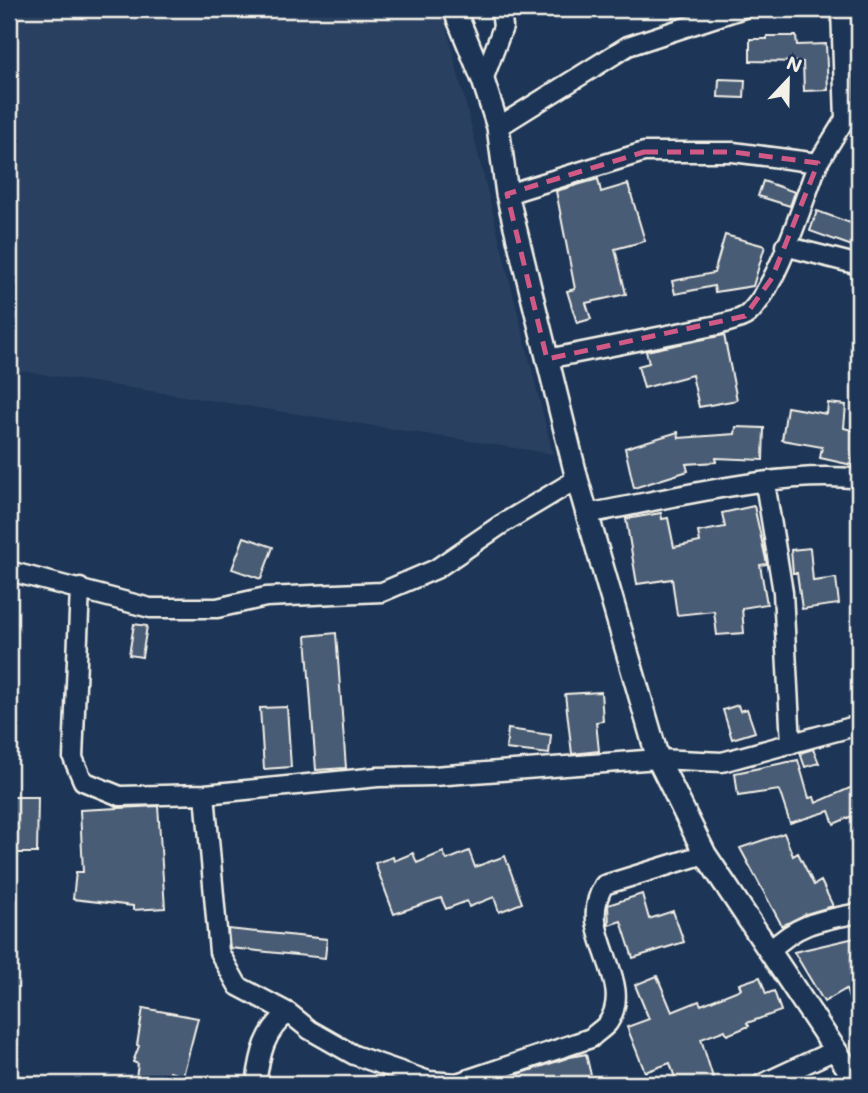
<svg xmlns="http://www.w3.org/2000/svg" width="868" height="1093" font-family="Mali,sans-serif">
	<rect width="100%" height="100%" fill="#1d3557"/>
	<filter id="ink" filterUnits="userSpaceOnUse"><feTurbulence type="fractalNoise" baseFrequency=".0143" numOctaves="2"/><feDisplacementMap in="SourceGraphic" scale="14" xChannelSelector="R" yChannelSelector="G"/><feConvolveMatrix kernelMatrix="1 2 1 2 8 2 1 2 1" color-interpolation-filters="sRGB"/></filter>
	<g filter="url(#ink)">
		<path fill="#2a4060" d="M 9,9 L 442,9 L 553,454 L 9,369 Z"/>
		<path fill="#485b74" stroke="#f4f1e8" stroke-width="2" d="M 767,36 L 796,36 L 797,45 L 826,44 L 828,90 L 804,91 L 803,62 L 750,61 L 750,39 L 767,39 Z
			M 719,79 L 745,80 L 744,98 L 718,97 Z
			M 598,179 L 601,192 L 628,184 L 645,241 L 615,249 L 626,294 L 586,303 L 591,319 L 577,323 L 567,291 L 575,289 L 556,191 Z
			M 763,181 L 795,192 L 790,206 L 758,196 Z
			M 817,211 L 859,226 L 852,246 L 810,231 Z
			M 725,235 L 765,246 L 753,286 L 715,292 L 714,286 L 675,294 L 672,281 L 714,273 Z
			M 724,335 L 737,400 L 699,407 L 692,375 L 644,388 L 638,366 L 649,363 L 646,351 Z
			M 828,403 L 846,405 L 844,428 L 859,432 L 852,465 L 820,458 L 822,447 L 782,440 L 787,407 L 827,414 Z
			M 736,427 L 764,428 L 763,460 L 716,458 L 716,462 L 686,464 L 688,471 L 634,488 L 625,448 L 678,432 L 679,438 L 735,434 Z
			M 754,506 L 767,564 L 760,565 L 767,604 L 742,608 L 744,633 L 717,635 L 714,611 L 677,615 L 672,579 L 637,584 L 626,519 L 661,513 L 662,519 L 668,518 L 674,547 L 700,542 L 698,532 L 725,527 L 722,513 Z
			M 244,537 L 273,547 L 261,579 L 232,569 Z
			M 810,548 L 813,581 L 836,578 L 839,604 L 802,609 L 797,573 L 793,573 L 791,550 Z
			M 134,624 L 147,626 L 142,657 L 129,655 Z
			M 336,633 L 346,768 L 316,770 L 306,636 Z
			M 601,692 L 603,721 L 596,722 L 599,751 L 572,754 L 565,694 Z
			M 738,705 L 740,711 L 747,709 L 755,732 L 732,739 L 723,710 Z
			M 287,707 L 291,767 L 264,769 L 260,708 Z
			M 508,729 L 551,735 L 549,754 L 506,749 Z
			M 813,749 L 819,763 L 805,767 L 800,753 Z
			M 798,760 L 809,798 L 814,797 L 816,803 L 859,784 L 859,813 L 834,824 L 829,811 L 790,823 L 779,790 L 738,796 L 735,773 Z
			M 9,797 L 38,797 L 37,853 L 9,853 Z
			M 158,806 L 165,908 L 133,910 L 133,906 L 73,899 L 76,872 L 83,872 L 80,810 Z
			M 784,833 L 793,856 L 798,853 L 814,885 L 821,881 L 833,906 L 806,914 L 782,926 L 740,848 Z
			M 469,851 L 475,867 L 505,856 L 522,903 L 499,912 L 494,897 L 469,907 L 467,901 L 446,909 L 441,898 L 394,914 L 375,863 L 393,857 L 394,861 L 413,853 L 417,863 L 443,852 L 447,860 Z
			M 642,894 L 649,919 L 673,911 L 684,942 L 633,958 L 621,921 L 609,925 L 608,905 Z
			M 228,929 L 327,939 L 325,958 L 230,948 Z
			M 859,937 L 859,1020 L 856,1021 L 846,989 L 824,1002 L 794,952 Z
			M 657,976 L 672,1012 L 699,1001 L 701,1005 L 741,989 L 739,984 L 760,977 L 766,994 L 774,991 L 781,1011 L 747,1023 L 749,1026 L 727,1035 L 725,1030 L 701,1039 L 715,1084 L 677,1084 L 670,1063 L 645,1072 L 627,1027 L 649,1019 L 635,985 Z
			M 143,1008 L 198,1018 L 183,1076 L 170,1072 L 168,1084 L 135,1084 L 138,1064 L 133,1062 L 139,1046 L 137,1045 Z
			M 586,1054 L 593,1084 L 489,1084 L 570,1057 Z"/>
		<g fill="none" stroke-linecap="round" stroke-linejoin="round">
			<defs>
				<path id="minor" d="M 483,80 L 503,27 L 501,9
					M 498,127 L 628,46 L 741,9
					M 507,194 L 644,152 L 733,152 L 818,163 L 845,119 L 841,9
					M 785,246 L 859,265
					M 547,359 L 718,325 C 727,322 741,320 748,314 C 778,286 802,204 818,163
					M 765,483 L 783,592 L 791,744
					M 586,514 C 665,500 782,469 859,479
					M 9,571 L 150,608 L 217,608 L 266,597 L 382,592 L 436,569 L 502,524 L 577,479
					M 80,588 L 73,758 L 83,781 L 120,796 L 205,794 L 378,777 L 434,776 L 658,759 L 722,762 L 859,725
					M 205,794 L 219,952 L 238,986 L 289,1013 L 310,1030 L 354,1055 L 429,1081 L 457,1083 L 591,1038 C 596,1033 604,1028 608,1023 C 637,979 574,933 604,885 L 705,854
					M 769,952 C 797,923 821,920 859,913
					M 256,1084 C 260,1056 264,1030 289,1013
					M 762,1084 L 835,1050"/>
				<path id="tertiary" d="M 454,9 L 483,80 L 498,127 L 507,194 L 577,479 L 658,759 L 705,854 L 858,1084"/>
			</defs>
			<use href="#minor" stroke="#f4f1e8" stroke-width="23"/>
			<use href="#tertiary" stroke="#f4f1e8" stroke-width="26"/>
			<use href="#minor" stroke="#1d3557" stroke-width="18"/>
			<use href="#tertiary" stroke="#1d3557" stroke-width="21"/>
		</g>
	</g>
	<path fill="none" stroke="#d15985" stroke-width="5" stroke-dasharray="14 9" stroke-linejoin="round" d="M 644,152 L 733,152 L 818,163 L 772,278 L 745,316 L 547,359 L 507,194 Z"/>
	<rect width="868" height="1093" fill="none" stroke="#1d3557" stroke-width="35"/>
	<rect x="18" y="18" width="833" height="1058" fill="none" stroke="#f4f1e8" stroke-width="2.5" filter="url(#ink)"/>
	<g transform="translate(788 80) rotate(22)" stroke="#1d3557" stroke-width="5" paint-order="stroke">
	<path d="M0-5L12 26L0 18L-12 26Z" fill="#f4f1e8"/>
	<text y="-10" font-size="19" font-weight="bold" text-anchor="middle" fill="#f4f1e8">N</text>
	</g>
</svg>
